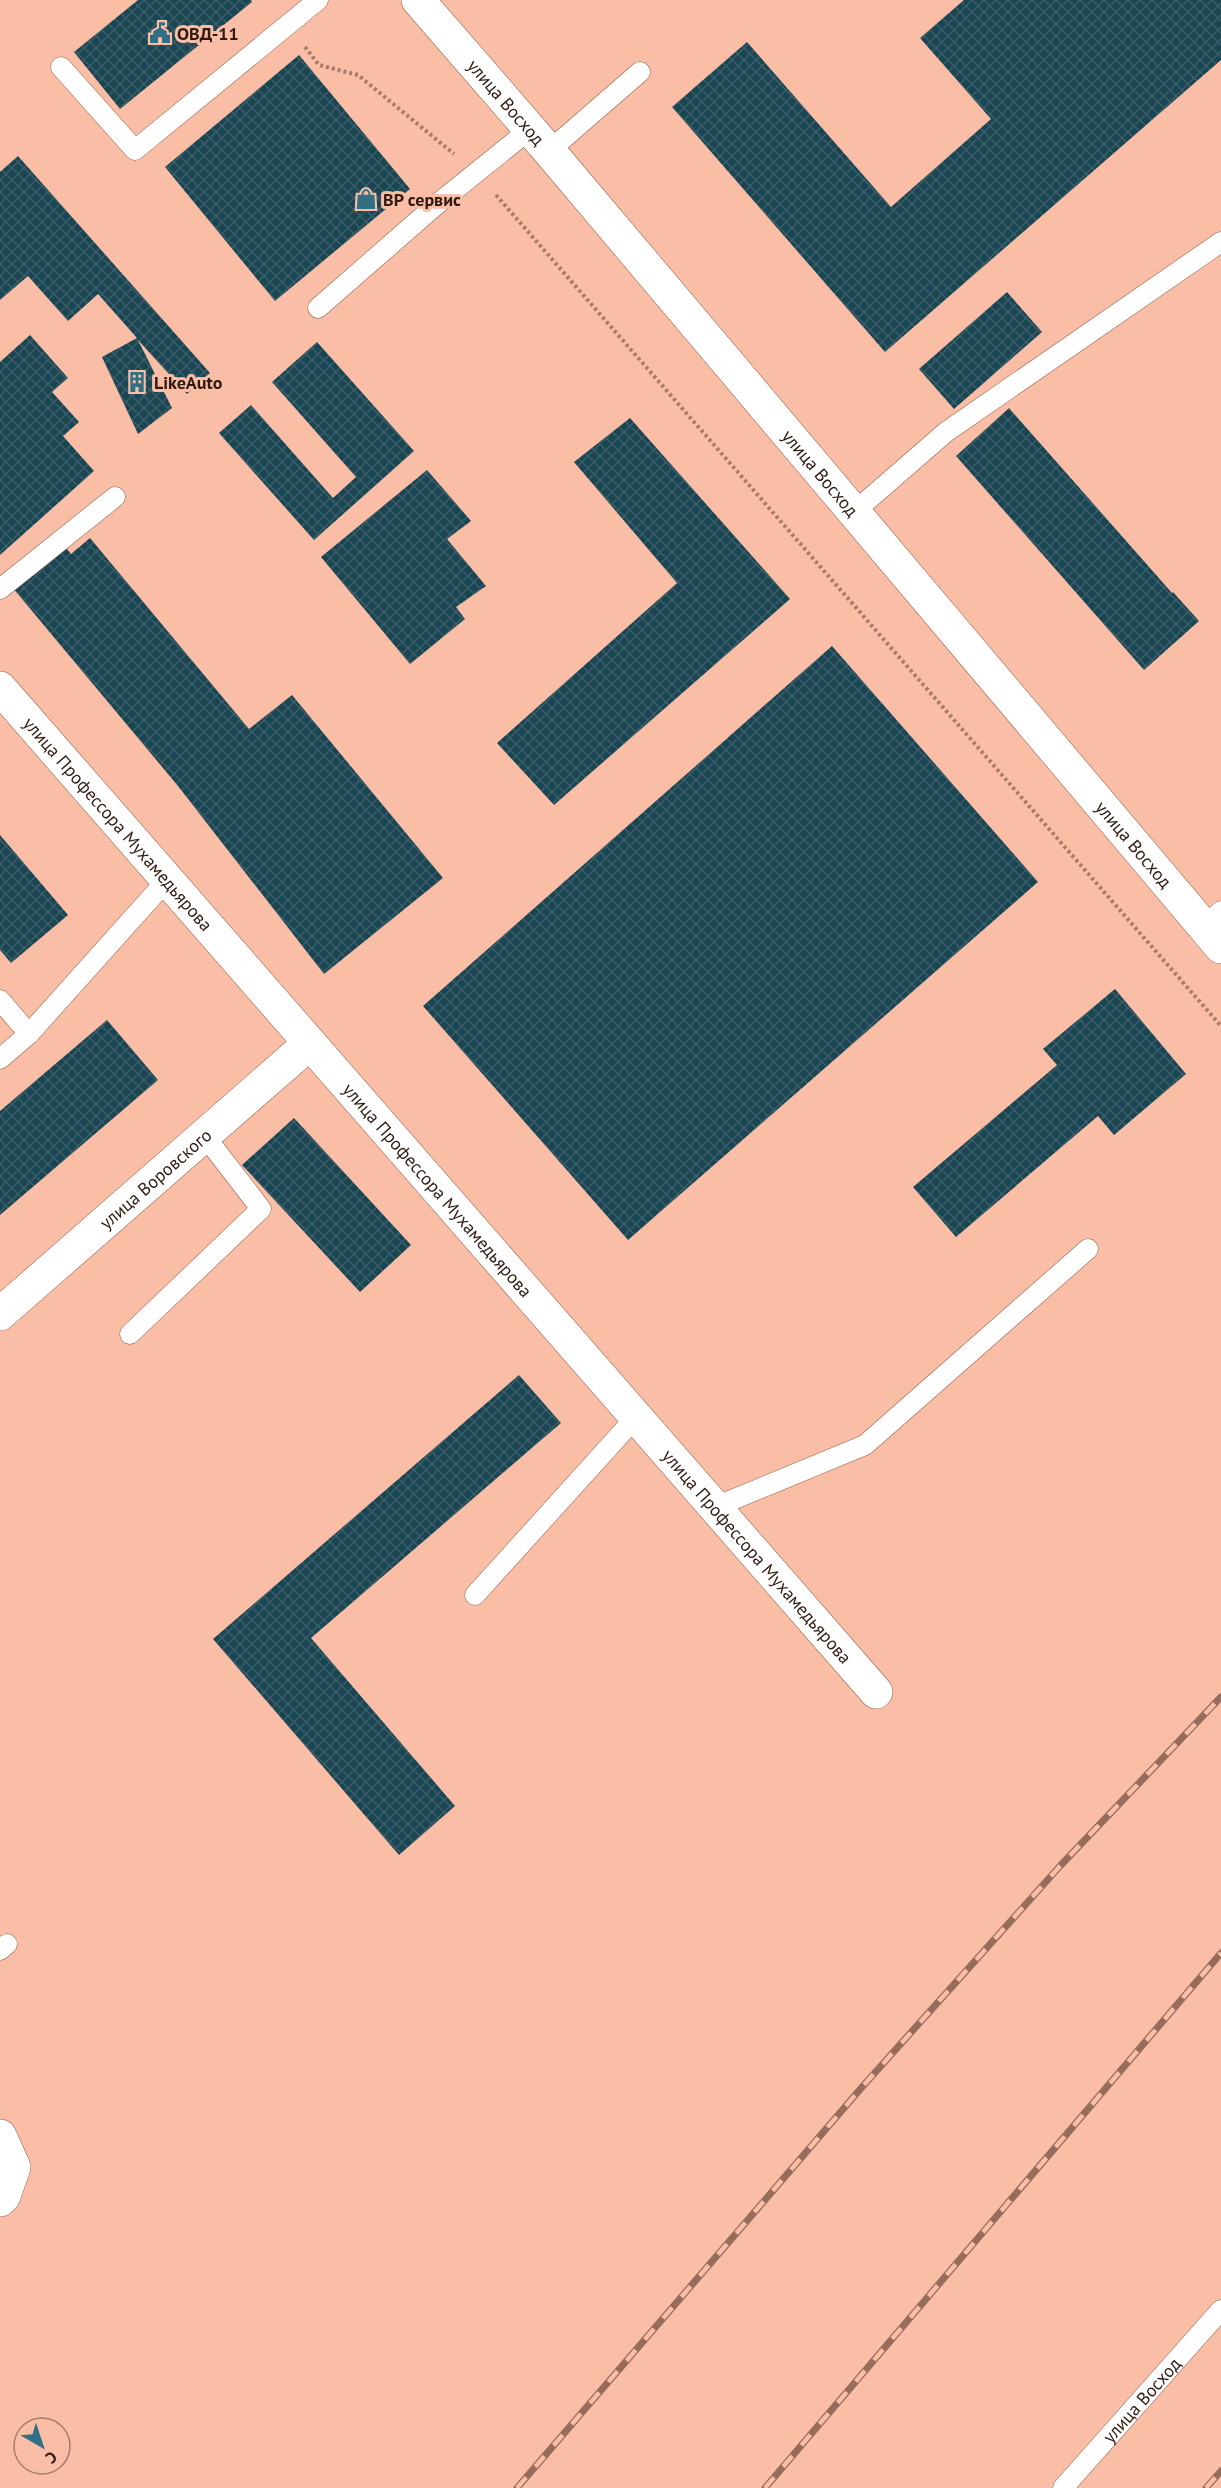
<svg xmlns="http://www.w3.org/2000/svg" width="1221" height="2488" font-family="'PT Sans',sans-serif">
	<defs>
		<pattern id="building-cross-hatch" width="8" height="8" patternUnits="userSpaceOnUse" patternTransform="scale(1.5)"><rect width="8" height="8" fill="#1a4654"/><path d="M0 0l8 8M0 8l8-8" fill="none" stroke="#3b5d68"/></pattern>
	</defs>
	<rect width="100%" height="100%" fill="#fabda5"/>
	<path fill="url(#building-cross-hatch)" d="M 138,0 L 251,0 L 252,2 L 120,109 L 74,52 Z
		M 964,0 L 1221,0 L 1221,60 L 885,352 L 672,107 L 747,42 L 891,207 L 991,119 L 920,38 Z
		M 299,55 L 410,189 L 275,301 L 165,167 Z
		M 18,156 L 210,373 L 187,394 L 138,340 L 172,408 L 138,434 L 102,357 L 137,338 L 98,294 L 68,321 L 28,276 L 0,300 L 0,172 Z
		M 1007,292 L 1042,332 L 954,409 L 919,369 Z
		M 30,335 L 68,378 L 52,392 L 79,422 L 63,436 L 94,471 L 0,555 L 0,362 Z
		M 317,342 L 414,451 L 314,540 L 219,433 L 251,405 L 333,498 L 356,477 L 272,382 Z
		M 1009,408 L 1172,593 L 1173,592 L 1199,621 L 1144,670 L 956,456 Z
		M 630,418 L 790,599 L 554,805 L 497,743 L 677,583 L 574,462 Z
		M 427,470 L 471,521 L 447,539 L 486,586 L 456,607 L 465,619 L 410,664 L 321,557 Z
		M 90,538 L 249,729 L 292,695 L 443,878 L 324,974 L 178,786 L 12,587 L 63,544 L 71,554 Z
		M 832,646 L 1038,882 L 628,1240 L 423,1006 Z
		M 0,835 L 68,915 L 11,963 L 0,950 Z
		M 1115,989 L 1186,1074 L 1114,1135 L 1098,1116 L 956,1237 L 913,1187 L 1057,1065 L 1043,1049 Z
		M 107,1020 L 158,1080 L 0,1215 L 0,1111 Z
		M 294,1118 L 411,1245 L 360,1292 L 242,1165 Z
		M 519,1375 L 561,1423 L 311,1638 L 455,1806 L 399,1855 L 213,1639 Z"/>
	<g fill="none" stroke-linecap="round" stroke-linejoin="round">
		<defs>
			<g id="lane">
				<path d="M 61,67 L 135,150 L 318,0"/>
				<path d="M 549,151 L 640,72"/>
				<path d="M 318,308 L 436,205 L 529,130"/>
				<path d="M 854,512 L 946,432 L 1221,242"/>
				<path d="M 0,589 L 115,497"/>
				<path d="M 1203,927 L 1221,911"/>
				<path d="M 0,1000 L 29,1034"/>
				<path d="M 0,1059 L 29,1034 L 167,880"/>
				<path d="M 130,1334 L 261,1209 L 204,1135"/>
				<path d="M 715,1507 L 865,1445 L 1088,1249"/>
				<path d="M 475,1595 L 636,1417"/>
				<path d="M 0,1950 L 7,1944"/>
				<path id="s1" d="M 1063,2488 L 1221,2310"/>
			</g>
			<g id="street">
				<path id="s2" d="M 418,0 L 549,151 L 1221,947"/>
				<path id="s3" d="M 0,688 L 876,1692"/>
				<path id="s4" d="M 0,1314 L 310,1043"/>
				<path d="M 0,2136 L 14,2167 L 4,2196 L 0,2200"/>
			</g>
		</defs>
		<use href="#lane" stroke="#925d47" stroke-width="21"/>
		<use href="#street" stroke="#925d47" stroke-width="34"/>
		<path stroke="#a97b69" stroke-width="4" stroke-dasharray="3 3" stroke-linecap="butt" d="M 305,47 L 319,65 L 358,75 L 454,154
			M 496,195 L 1221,1026"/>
		<use href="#lane" stroke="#fff" stroke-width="20"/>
		<use href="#street" stroke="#fff" stroke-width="33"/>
		<defs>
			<path id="rail" d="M 517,2488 L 863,2086 L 1060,1866 L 1221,1697
				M 765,2488 L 1221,1953
				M 1206,2488 L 1221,2471"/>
		</defs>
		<use href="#rail" stroke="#966c5c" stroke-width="7"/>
		<use href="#rail" stroke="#fabda5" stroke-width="4.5" stroke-dasharray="14" stroke-linecap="butt"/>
	</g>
	<defs>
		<symbol id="civic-bare" viewBox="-9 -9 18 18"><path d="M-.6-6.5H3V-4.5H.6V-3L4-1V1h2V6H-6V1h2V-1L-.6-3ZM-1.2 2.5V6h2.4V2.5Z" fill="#306f84" stroke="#fabda5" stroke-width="2.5" paint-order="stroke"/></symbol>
		<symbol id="shop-bare" viewBox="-9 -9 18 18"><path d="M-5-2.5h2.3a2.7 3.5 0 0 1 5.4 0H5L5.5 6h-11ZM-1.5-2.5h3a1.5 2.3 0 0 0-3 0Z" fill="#306f84" stroke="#fabda5" stroke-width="2.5" paint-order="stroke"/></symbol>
		<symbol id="building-bare" viewBox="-9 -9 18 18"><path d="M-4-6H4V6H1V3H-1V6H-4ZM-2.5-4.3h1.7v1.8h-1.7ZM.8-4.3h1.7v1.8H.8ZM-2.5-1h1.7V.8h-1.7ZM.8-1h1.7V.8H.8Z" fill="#306f84" stroke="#fabda5" stroke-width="2.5" paint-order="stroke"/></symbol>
	</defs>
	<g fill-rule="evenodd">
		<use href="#civic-bare" x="145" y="18" width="30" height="30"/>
		<use href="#shop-bare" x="351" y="184" width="30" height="30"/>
		<use href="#building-bare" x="122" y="367" width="30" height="30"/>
	</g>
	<g text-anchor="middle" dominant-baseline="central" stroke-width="6" stroke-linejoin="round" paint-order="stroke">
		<g font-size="18" font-weight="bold" fill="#2f1910" stroke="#fabda5" text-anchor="start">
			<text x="177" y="33">ОВД-11</text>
			<text x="383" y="199">ВР сервис</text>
			<text x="154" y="382">LikeAuto</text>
		</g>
		<g font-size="18" fill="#2f1910" stroke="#fabda5">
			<text stroke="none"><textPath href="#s2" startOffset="135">улица Восход</textPath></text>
			<text stroke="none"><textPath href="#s2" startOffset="621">улица Восход</textPath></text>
			<text stroke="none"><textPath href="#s3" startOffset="180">улица Профессора Мухамедьярова</textPath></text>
			<text stroke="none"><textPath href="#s2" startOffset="1107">улица Восход</textPath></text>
			<text stroke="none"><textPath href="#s4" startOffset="206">улица Воровского</textPath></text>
			<text stroke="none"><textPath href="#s3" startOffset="666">улица Профессора Мухамедьярова</textPath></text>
			<text stroke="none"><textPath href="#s3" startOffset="1152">улица Профессора Мухамедьярова</textPath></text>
			<text stroke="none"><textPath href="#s1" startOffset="118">улица Восход</textPath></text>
		</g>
	</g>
	<g transform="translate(42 2446) rotate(141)"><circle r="28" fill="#fabda5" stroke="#a97b69" stroke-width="1.5"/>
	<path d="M0-4.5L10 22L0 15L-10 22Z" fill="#306f84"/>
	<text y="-9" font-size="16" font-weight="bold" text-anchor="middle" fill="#2f1910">С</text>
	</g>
</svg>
